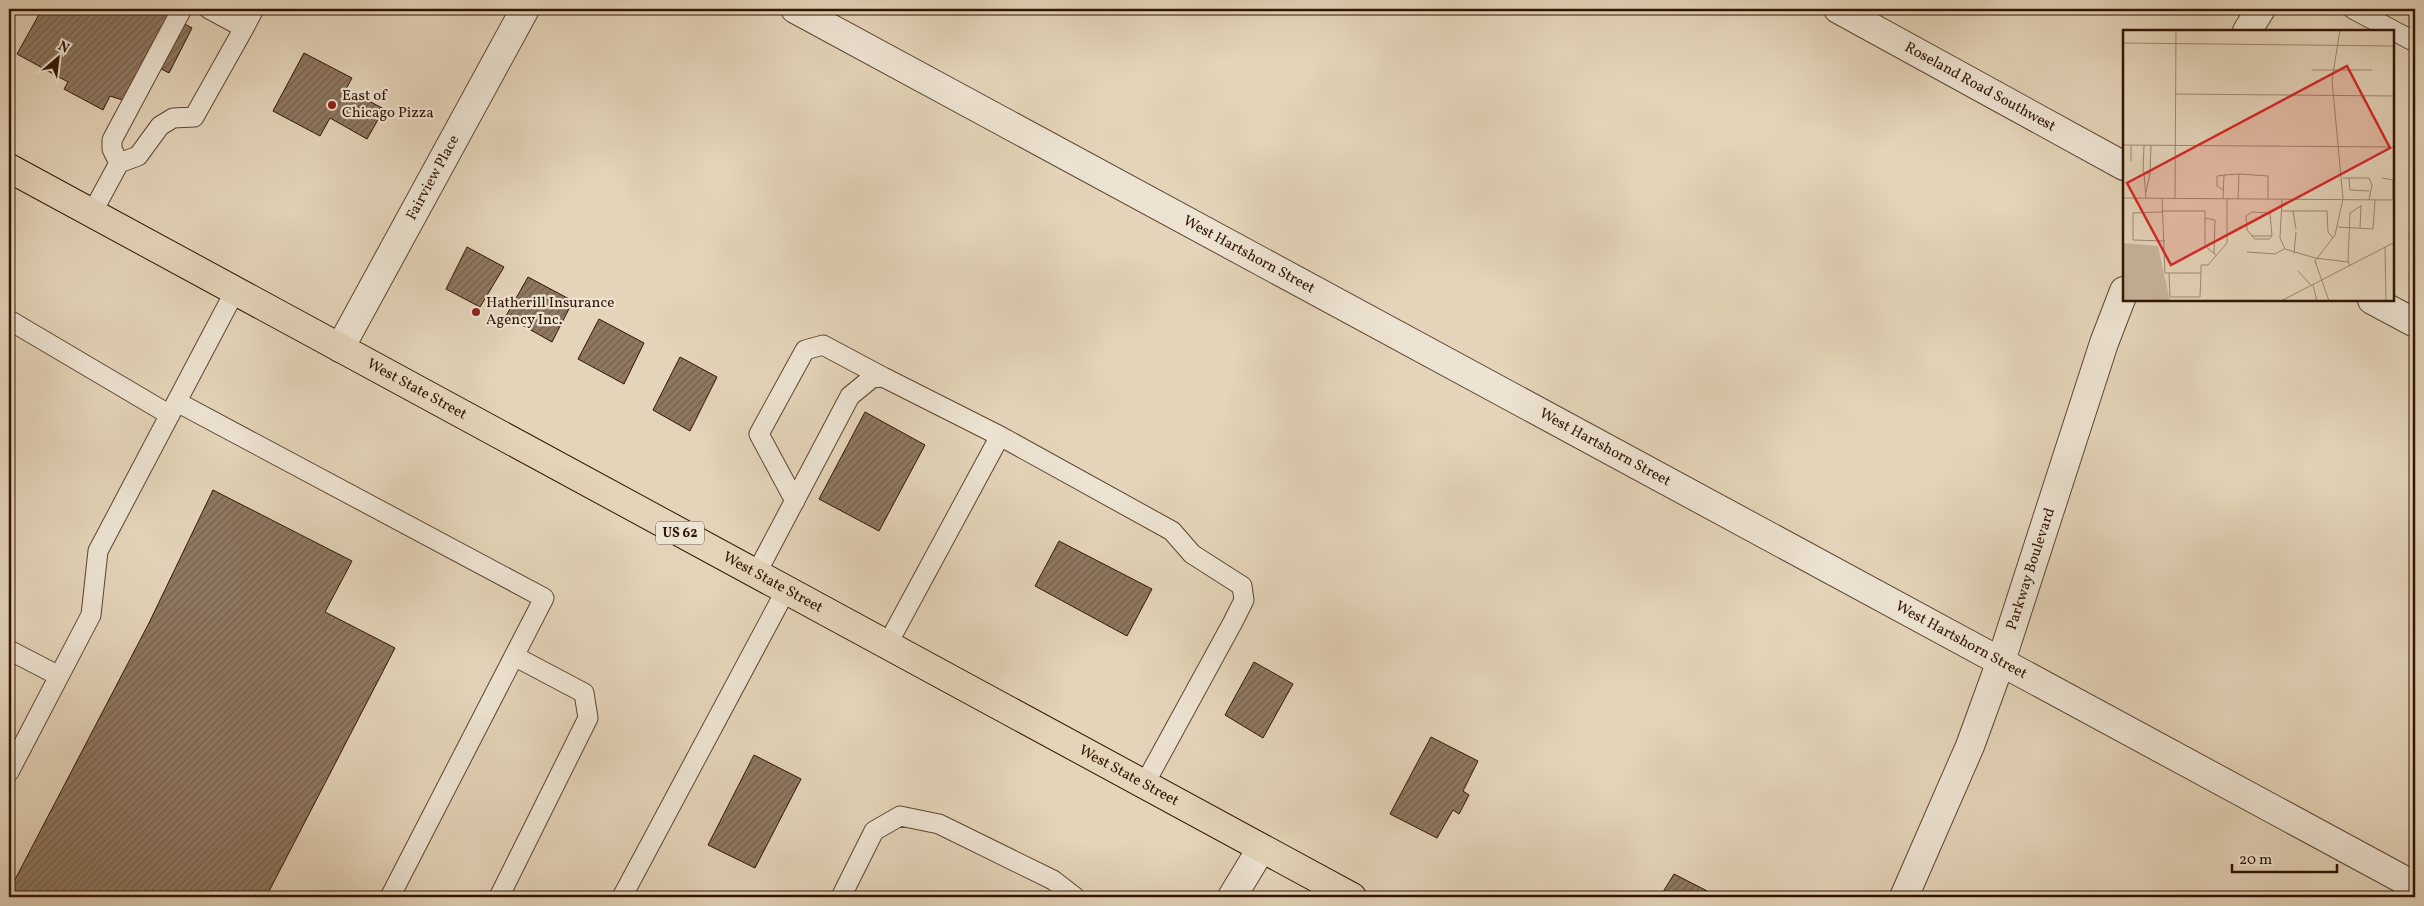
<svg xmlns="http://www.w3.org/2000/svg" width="2424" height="906" font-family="Vollkorn,serif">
	<defs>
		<pattern id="building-hatch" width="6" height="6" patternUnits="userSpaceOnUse" patternTransform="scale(1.25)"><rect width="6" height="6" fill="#8f7862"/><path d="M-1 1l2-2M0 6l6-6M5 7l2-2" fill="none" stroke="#75614f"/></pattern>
	</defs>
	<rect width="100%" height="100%" fill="#e4d4b9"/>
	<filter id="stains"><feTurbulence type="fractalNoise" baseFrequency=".004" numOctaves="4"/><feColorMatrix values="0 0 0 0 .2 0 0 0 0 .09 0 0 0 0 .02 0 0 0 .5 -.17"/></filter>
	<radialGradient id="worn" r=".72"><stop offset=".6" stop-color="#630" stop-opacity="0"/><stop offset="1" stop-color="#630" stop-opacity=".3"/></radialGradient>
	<path fill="url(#building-hatch)" stroke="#321404" d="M 42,9 L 158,9 L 192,28 L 169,73 L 150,63 L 129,102 L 110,96 L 103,110 L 64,89 L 68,82 L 17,54 Z
		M 304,53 L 352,78 L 346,89 L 384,109 L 367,139 L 330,118 L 320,136 L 273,111 Z
		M 467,247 L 504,267 L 480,307 L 446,289 Z
		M 528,277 L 573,301 L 552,342 L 506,316 Z
		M 599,319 L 644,343 L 624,384 L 578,359 Z
		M 680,357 L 717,377 L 690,431 L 653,410 Z
		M 865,412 L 925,445 L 879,531 L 819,499 Z
		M 213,490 L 352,561 L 325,612 L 395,648 L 266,897 L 9,897 L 9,891 L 149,623 Z
		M 1059,541 L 1152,589 L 1127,636 L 1035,586 Z
		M 1254,662 L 1293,684 L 1263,738 L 1225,715 Z
		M 1431,737 L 1478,761 L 1463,791 L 1469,795 L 1459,814 L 1453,810 L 1437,838 L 1390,814 Z
		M 754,755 L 801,779 L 755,868 L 708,845 Z
		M 1674,874 L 1719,897 L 1660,897 Z
		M 864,891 L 877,897 L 861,897 Z"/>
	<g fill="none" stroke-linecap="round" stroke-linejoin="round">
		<defs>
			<path id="lane" d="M 209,9 L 244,28 L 254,9
				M 2353,9 L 2415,42
				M 119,163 L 138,156 L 160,126 L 173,118 L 194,117 L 244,28
				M 92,213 L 119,163 L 112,149 L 112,140 L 182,9
				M 9,320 L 170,415
				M 177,402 L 544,598 L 390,897
				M 795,501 L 759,434 L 805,350 L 823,345 L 883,377
				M 756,574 L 850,396 L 872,378 L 883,377 L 1000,436 L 1172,531 L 1192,554 L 1242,586 L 1244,600 L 1233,622 L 1144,785
				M 887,645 L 1000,436
				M 9,650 L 59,676
				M 9,772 L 91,615 L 98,551 L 235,291
				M 499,897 L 588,718 L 584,693 L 514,656
				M 622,897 L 786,590
				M 841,897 L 874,831 L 900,816 L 939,824 L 1053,880 L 1075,897"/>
			<g id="street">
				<path id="s1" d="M 795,9 L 2415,886"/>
				<path id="s2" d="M 1838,9 L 2124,166"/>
				<path d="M 2247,31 L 2261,9"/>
				<path d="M 2372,300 L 2415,323"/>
				<path id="s3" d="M 340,348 L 525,9"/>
				<path d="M 1232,897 L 1261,849"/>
				<path id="s4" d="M 1904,897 L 1970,746 L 2001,661 L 2104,343 L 2124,291"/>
			</g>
			<g id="highway">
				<path id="s5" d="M 9,168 L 1352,897"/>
			</g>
		</defs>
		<use href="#lane" stroke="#5e4431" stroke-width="21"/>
		<use href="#street" stroke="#5e4431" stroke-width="30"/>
		<use href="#highway" stroke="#321404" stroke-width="30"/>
		<use href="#lane" stroke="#ede3d2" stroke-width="19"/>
		<use href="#street" stroke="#ede3d2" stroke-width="28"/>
		<use href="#highway" stroke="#e4d4b9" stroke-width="28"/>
	</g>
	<g fill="#8f2418" stroke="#ede3d2" stroke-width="2">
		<circle cx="332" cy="105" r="5"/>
		<circle cx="476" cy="312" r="5"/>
	</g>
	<g text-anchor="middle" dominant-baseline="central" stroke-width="4.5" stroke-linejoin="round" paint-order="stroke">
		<rect fill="#ede3d2" stroke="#6a5242" stroke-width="1" x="656" y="521.5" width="48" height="23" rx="4"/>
		<g font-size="14" font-weight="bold" fill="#321404">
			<text x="680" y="533">US 62</text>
		</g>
		<g font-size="15" fill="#321404" stroke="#ede3d2">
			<text stroke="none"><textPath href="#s2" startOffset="162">Roseland Road Southwest</textPath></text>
			<text stroke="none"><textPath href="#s3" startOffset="194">Fairview Place</textPath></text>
			<text stroke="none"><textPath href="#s1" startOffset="516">West Hartshorn Street</textPath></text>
			<text stroke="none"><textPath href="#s5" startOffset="464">West State Street</textPath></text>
			<text stroke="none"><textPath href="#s1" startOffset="921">West Hartshorn Street</textPath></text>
			<text stroke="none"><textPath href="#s4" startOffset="352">Parkway Boulevard</textPath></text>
			<text stroke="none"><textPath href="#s5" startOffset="869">West State Street</textPath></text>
			<text stroke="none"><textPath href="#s1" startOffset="1326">West Hartshorn Street</textPath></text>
			<text stroke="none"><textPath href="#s5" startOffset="1274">West State Street</textPath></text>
		</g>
		<g font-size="15" fill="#321404" stroke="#ede3d2" text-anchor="start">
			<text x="342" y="96">East of<tspan x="342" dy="17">Chicago Pizza</tspan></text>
			<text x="486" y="303">Hatherill Insurance<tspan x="486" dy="17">Agency Inc.</tspan></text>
		</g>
	</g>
	<g transform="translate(2123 30)">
		<rect width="271" height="271" fill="#e4d4b9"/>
		<path d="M 0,213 L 35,216 L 47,271 L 0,271 Z" fill="#c6b39a"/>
		<path fill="none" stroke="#9d8771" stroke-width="1" d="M 0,13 L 272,16M 189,40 L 249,40M 52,64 L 272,66M 0,115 L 272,117M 8,115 L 8,131M 21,115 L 20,142 L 27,144 L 28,115M 0,124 L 0,157M 21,144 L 23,168M 220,148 L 246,148 L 249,155 L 246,170M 226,148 L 227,160 L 246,161M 259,148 L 270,150 L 270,170M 100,160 L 94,156 L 94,146 L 102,145M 23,162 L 27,144M 0,168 L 272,170M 39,168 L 42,243 L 78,243 L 78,235 L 85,235 L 104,213 L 104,169M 52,168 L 53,0M 100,169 L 101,145 L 116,144 L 145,146 L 145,169M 115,169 L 116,144M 159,169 L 157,208 L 162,219 L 192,228 L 225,232 L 227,235M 39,181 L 82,181 L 82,216 L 93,225M 159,181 L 204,181 L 205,202 L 210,208M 170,181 L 173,199M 39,182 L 10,183 L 10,210 L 42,211M 147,183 L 149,206 L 146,209 L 132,209 L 124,200 L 123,186 L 129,182 ZM 82,188 L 92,190 L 91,223M 215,197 L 250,199 L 252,170M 237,199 L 238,175M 128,206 L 149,206M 262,217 L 263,271M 124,222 L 152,224 L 161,219M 171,224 L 173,202M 225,232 L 227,183 L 238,176M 175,241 L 188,255M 46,243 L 47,267 L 77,267 L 78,243M 190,255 L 194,271M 158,271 L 272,212M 206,271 L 192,231 L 212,205 L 220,169 L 209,50 L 217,0"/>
		<path fill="#d62828" fill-opacity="0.15" stroke="#d62828" stroke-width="2.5" d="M 224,36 L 267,118 L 48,235 L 4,153 Z"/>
		<rect width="271" height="271" fill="none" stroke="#321404" stroke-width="2.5"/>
	</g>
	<rect width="2424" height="906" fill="none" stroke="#e4d4b9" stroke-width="30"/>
	<rect x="10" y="10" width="2404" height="886" fill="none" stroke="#321404" stroke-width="2.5"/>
	<rect x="15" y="15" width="2394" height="876" fill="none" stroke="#321404"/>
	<g transform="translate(58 58) rotate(28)" stroke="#ede3d2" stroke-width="4" paint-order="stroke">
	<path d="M0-4L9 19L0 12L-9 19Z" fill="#321404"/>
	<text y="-8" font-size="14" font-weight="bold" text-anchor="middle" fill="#321404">N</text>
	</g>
	<path d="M2232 864v8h105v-8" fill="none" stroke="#321404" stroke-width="2.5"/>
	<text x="2239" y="864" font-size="15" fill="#321404" stroke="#ede3d2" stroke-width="4" paint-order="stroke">20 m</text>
	<rect width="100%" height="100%" filter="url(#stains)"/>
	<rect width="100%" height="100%" fill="url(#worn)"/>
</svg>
